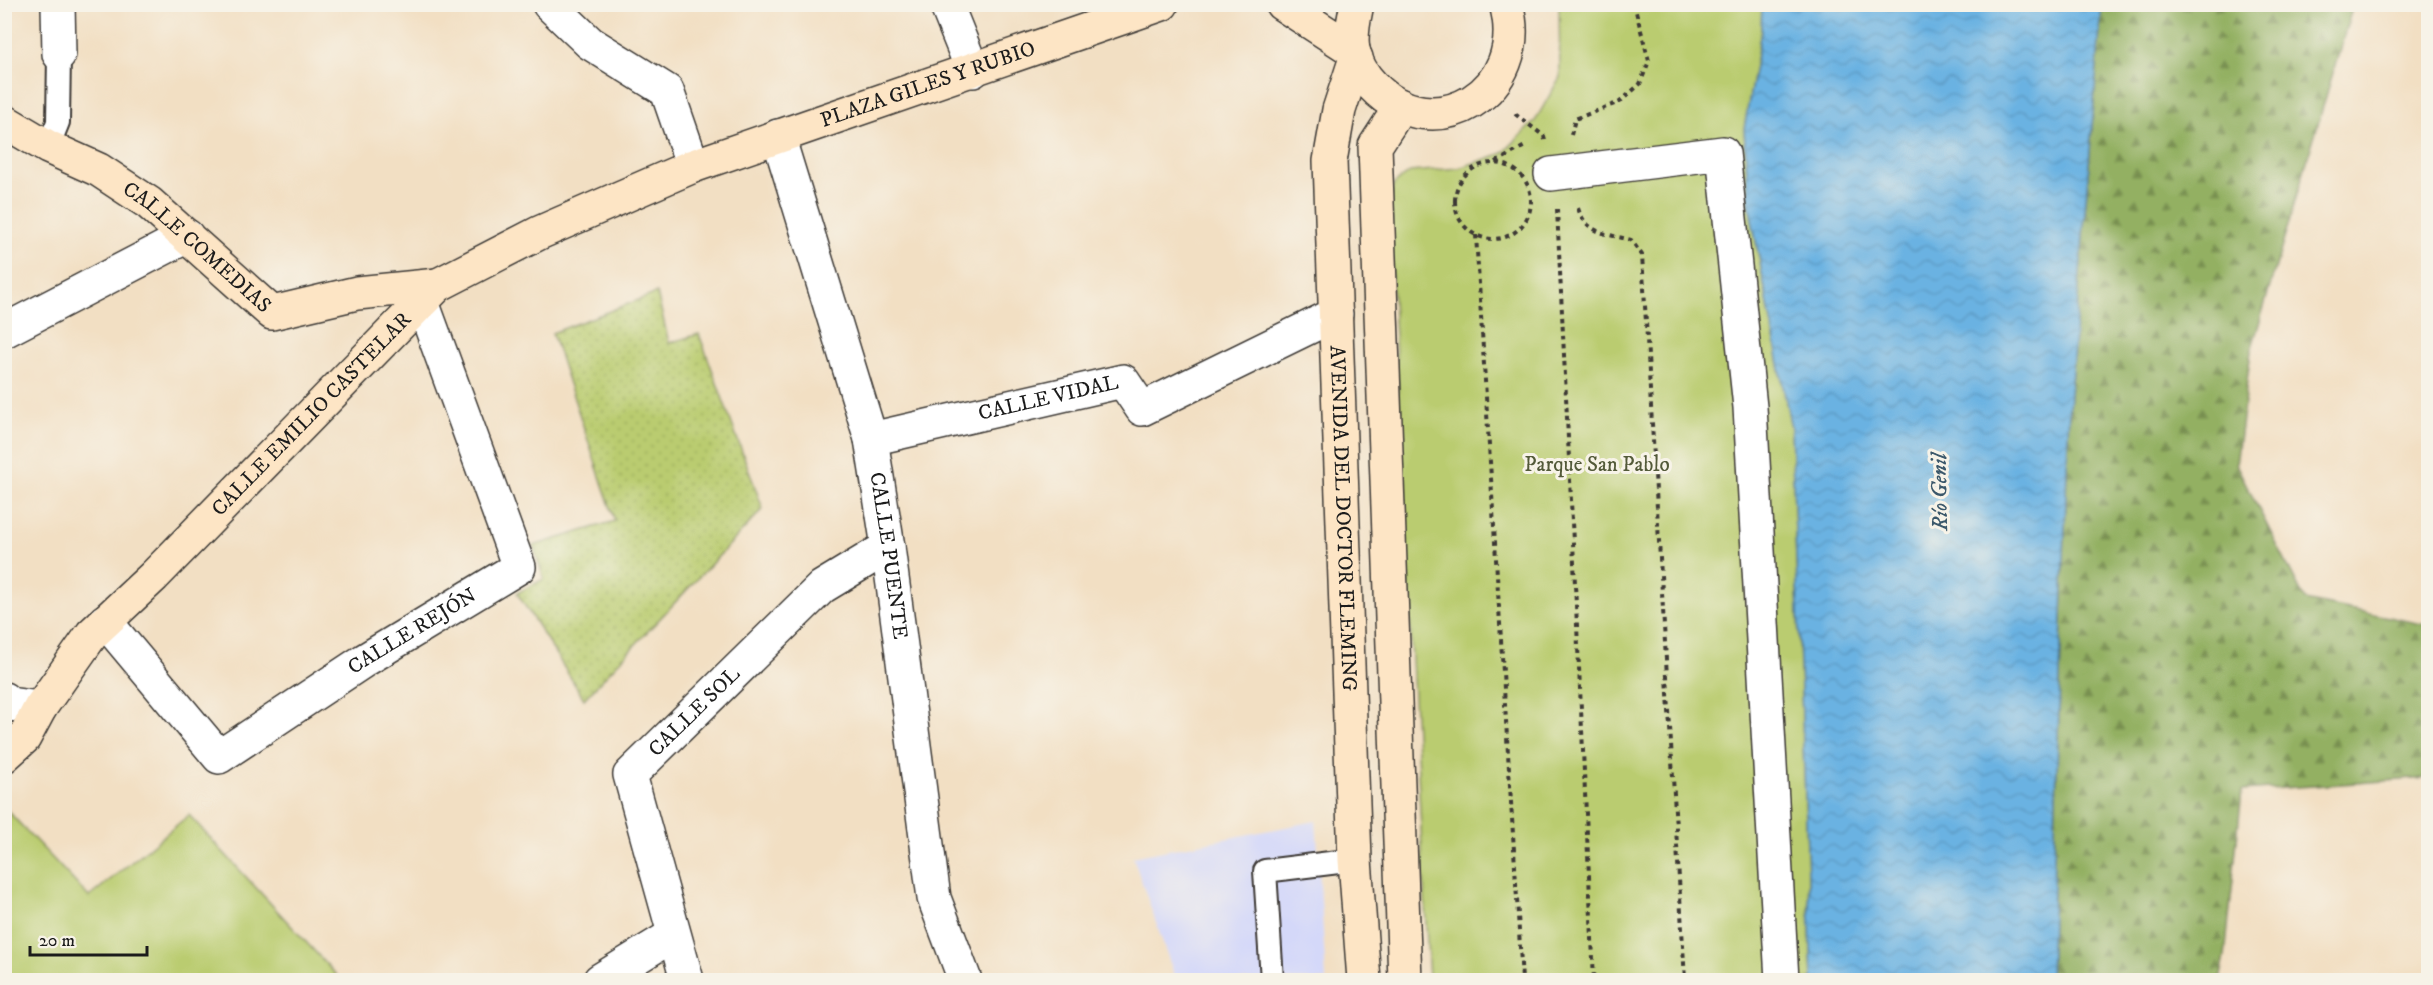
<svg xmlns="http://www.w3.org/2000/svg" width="2433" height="985" font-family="'IM FELL DW Pica',serif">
	<defs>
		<pattern id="grass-dots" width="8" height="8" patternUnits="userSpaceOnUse" patternTransform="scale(1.5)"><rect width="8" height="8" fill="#bacc6f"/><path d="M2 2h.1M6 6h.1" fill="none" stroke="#9faf60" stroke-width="1.8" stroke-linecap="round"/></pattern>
		<pattern id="forest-firs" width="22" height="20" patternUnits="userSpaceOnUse" patternTransform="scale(1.5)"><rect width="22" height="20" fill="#93b062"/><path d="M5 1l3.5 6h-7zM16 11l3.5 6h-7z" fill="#778e50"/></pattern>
		<pattern id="water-waves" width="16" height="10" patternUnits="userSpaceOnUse" patternTransform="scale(1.5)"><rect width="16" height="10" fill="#6ab2e2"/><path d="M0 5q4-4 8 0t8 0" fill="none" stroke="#5b98c1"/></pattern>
	</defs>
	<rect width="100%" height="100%" fill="#f7f3e8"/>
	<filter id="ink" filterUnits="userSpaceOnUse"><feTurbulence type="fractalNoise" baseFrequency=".0167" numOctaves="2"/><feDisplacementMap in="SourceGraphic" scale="12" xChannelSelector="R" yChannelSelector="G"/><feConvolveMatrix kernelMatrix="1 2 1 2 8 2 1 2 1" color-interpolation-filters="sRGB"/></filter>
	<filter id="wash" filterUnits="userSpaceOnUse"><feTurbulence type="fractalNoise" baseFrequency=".008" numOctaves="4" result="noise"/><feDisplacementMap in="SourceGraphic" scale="24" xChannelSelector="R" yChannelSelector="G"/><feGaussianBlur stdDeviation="1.35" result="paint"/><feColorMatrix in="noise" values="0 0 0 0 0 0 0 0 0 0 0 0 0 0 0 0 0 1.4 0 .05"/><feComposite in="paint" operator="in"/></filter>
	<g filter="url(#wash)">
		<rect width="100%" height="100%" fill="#f2dfc3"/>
		<path fill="#d4d8f9" d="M 1316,821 L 1326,980 L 1176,980 L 1133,857 Z"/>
		<path fill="url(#grass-dots)" stroke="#6b7446" stroke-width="1.5" d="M 657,293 L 669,343 L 699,334 L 763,509 L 584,699 L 517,593 L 544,579 L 533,546 L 615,521 L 552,333 Z"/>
		<path fill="url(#forest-firs)" stroke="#58663f" stroke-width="1.5" d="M 2102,5 L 2353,5 L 2251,351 L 2236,464 L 2305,600 L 2428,625 L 2428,778 L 2242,791 L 2225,957 L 2220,980 L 2050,980 L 2069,407 Z"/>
		<path fill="#bacc6f" stroke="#6b7446" stroke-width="1.5" d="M 1559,5 L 1762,5 L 1761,31 L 1744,129 L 1749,204 L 1791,428 L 1812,980 L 1429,980 L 1388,206 L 1394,184 L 1410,172 L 1459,168 L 1503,153 L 1535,121 L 1560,77 Z
			M 4,807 L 89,897 L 189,815 L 341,980 L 5,980 Z"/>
		<path fill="url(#water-waves)" stroke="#43677f" stroke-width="1.5" d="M 1762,5 L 2102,5 L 2069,407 L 2050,980 L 1812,980 L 1791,428 L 1749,204 L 1744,129 L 1761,31 Z"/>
	</g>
	<g filter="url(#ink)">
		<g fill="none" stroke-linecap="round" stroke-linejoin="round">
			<defs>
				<path id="lane" d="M 48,147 L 58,122 L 59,54
					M 1272,980 L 1265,871 L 1355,860"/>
				<g id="street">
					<path d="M 58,4 L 59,54"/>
					<path d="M 549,4 L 590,43 L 667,91 L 693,166"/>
					<path d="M 946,4 L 973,71"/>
					<path id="s1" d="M 778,136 L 871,439 L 888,547 L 934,898 L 965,980"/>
					<path d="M 1551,174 L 1723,153 L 1750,407 L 1782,980"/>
					<path d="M 4,331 L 187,236"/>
					<path id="s2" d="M 871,439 L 1123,381 L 1142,409 L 1336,314"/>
					<path id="s3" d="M 105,621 L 219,757 L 365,660 L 519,567 L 422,302"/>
					<path d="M 4,699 L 9,704 L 40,708"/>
					<path d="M 600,980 L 673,935"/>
					<path id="s4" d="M 687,980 L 630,775 L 822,587 L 888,547"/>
				</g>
				<g id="secondary">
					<path d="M 1282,4 L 1353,50"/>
					<path d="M 1357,4 C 1354,19 1350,35 1353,50 C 1356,63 1364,77 1373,86 C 1434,150 1531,91 1506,4"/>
					<path id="s5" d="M 1356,58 L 1339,110 L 1330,161 L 1355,860 L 1364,980"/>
					<path d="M 1401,106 L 1375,146 L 1405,980"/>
					<path id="s6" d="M 4,121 L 48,147 L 99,170 L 149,203 L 272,313 L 357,293 L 438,285"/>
					<path id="s7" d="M 4,756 L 24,738 L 40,708 L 92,634 L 154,576 L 438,285 L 539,233 L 693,166 L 1162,4"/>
				</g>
			</defs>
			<use href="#lane" stroke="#3c3935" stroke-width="26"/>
			<use href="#street" stroke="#3c3935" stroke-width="36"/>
			<use href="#secondary" stroke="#3c3935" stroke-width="36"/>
			<path stroke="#3c3935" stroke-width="4" stroke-dasharray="4.5 4.5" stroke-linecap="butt" d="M 1515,114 L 1544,136 L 1545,140
				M 1571,135 L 1575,119 L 1620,102 L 1640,84 L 1649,61 L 1634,4
				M 1496,162 L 1525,146
				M1455 201a38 38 0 1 1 76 0a38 38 0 1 1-76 0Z
				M 1578,208 C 1586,234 1608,234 1631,240 L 1642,255 L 1685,980
				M 1557,209 L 1594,980
				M 1476,235 L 1522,980"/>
			<use href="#lane" stroke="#fff" stroke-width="22"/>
			<use href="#street" stroke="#fff" stroke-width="33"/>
			<use href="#secondary" stroke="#fde5c5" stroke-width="33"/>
		</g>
	</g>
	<g text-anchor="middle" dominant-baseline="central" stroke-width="6" stroke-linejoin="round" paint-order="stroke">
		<g font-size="21" fill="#1c1c1c" stroke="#f7f3e8">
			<text stroke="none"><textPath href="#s7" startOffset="1173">PLAZA GILES Y RUBIO</textPath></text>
			<text stroke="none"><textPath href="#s6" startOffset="232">CALLE COMEDIAS</textPath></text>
			<text stroke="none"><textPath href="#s2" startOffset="182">CALLE VIDAL</textPath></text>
			<text stroke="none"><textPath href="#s7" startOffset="462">CALLE EMILIO CASTELAR</textPath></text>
			<text stroke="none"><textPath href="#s5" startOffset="464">AVENIDA DEL DOCTOR FLEMING</textPath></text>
			<text stroke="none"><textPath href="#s1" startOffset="435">CALLE PUENTE</textPath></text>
			<text stroke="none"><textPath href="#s3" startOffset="408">CALLE REJÓN</textPath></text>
			<text stroke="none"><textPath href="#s4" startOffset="303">CALLE SOL</textPath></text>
		</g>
		<g font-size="21" fill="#535a39" stroke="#f7f3e8">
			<text x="1597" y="465">Parque San Pablo</text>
		</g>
		<g font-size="22" font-style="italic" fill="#3b586b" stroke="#f7f3e8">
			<text transform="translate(1940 492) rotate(-91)">Río Genil</text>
		</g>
	</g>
	<rect width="2433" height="985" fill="none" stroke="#f7f3e8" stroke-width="24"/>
	<path d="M30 946v9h117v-9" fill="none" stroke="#1c1c1c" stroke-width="3"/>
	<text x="39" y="946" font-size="18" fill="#1c1c1c" stroke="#f7f3e8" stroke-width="4.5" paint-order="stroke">20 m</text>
</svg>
